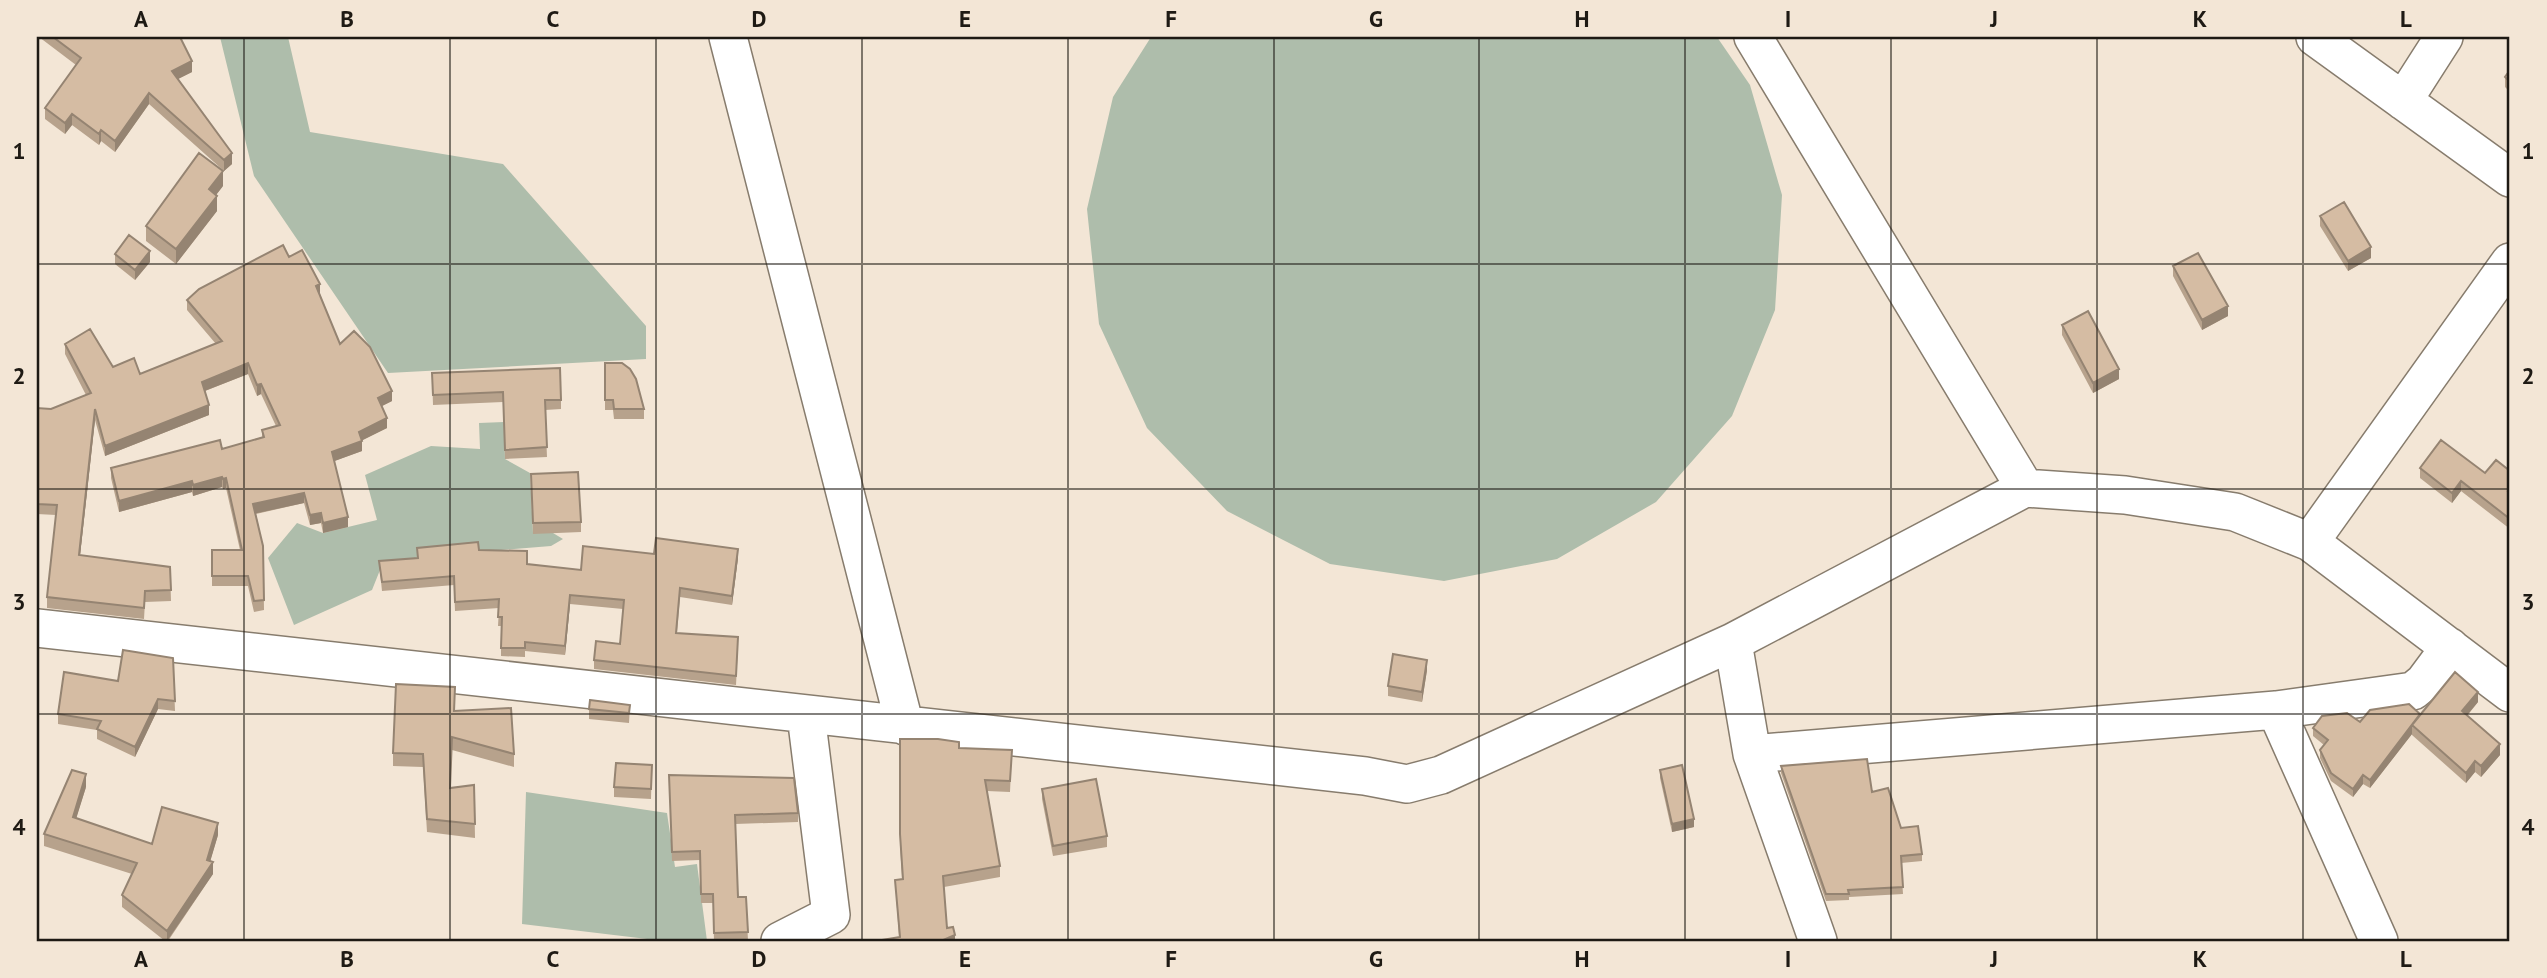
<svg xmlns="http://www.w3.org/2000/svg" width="2547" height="978" font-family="'PT Sans',sans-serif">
	<rect width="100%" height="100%" fill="#f3e6d6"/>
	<path fill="#aebdab" d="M 220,37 L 288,37 L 310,132 L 503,164 L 646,326 L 646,359 L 388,373 L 254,176 Z
		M 1151,37 L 1717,37 L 1750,85 L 1782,195 L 1775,310 L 1732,416 L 1656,502 L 1557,559 L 1444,581 L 1330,564 L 1227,511 L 1147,428 L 1099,324 L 1087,209 L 1113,97 Z
		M 504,422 L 505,459 L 530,473 L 533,533 L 553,533 L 563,539 L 551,546 L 417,557 L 418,567 L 380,570 L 372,590 L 294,625 L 268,558 L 297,523 L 323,533 L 377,520 L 365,475 L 431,446 L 480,449 L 479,423 Z
		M 526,792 L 667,813 L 675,867 L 697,864 L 707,941 L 664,941 L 522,924 Z"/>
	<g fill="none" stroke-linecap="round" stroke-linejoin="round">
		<defs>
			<path id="minor" d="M 728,37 L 905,726
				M 1753,37 L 2025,488
				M 2315,37 L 2510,178
				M 2403,101 L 2444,37
				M 2310,542 L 2510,262
				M 37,628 L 1365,776 L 1407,784 L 1441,775 L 1733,642 L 2025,488 L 2125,495 L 2235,512 L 2310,542 L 2510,693
				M 1733,642 L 1752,754 L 1818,941
				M 2276,710 L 2379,941
				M 1752,754 L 2276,710 L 2413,691 L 2424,682 L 2450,647
				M 780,941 L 831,915 L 806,715"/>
		</defs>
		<use href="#minor" stroke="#877c6d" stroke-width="40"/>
		<use href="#minor" stroke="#fff" stroke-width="37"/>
	</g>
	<path fill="#b7a28c" d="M 39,37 L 180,37 L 192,72 L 178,79 L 232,164 L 224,171 L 149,104 L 115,152 L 101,141 L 99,145 L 72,125 L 65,134 L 45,119 L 45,108 L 76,65 Z
		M 2510,70 L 2510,92 L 2505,87 L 2505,77 Z
		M 223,186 L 216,195 L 217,211 L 176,264 L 146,241 L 146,226 Z
		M 2320,216 L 2371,258 L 2348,271 L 2320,226 Z
		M 115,254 L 150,262 L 135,280 L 115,264 Z
		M 289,257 L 320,294 L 340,344 L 392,401 L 382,406 L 387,428 L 362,440 L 362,451 L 334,461 L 348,527 L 323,533 L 321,523 L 310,525 L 304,503 L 256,514 L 263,546 L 264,610 L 254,612 L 248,586 L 212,586 L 212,550 L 240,550 L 226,488 L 223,489 L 222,487 L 193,496 L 192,492 L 119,512 L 111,478 L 111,468 L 222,449 L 262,437 L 262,430 L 276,426 L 261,394 L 257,396 L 248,374 L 205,391 L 209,415 L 105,456 L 95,420 L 80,555 L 170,567 L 171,601 L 145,602 L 144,619 L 47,608 L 47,597 L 56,515 L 37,514 L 37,408 L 51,409 L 86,395 L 65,354 L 65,344 L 113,367 L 140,374 L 216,344 L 187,310 L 187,300 Z
		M 2173,266 L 2228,316 L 2202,330 L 2173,276 Z
		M 2062,325 L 2119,379 L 2093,393 L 2062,335 Z
		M 605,363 L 644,409 L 644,419 L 614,419 L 613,410 L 605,410 Z
		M 432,373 L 561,400 L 561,409 L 545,410 L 547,457 L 505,459 L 503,402 L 433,405 Z
		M 2420,468 L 2485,473 L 2510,471 L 2510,529 L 2461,491 L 2452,503 L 2420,478 Z
		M 531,484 L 581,522 L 581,532 L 533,534 Z
		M 417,548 L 479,550 L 527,564 L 581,570 L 654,554 L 738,558 L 732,605 L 680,597 L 677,633 L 738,646 L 736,685 L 594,669 L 594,660 L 620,644 L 623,609 L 570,604 L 565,655 L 525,651 L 525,657 L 501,656 L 501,626 L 498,626 L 499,608 L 455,611 L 454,585 L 382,591 L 379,561 L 417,558 Z
		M 173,658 L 175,711 L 158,709 L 135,757 L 97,739 L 97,730 L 58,724 L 58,714 L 118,681 Z
		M 1427,670 L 1422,702 L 1388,696 L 1388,686 Z
		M 2478,702 L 2467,716 L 2500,755 L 2481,777 L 2475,772 L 2466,783 L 2412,735 L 2412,734 L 2370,788 L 2363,784 L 2353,797 L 2331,781 L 2320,758 L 2320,750 L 2324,745 L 2313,736 L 2313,728 L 2420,714 Z
		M 630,705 L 629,723 L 589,719 L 589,709 Z
		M 454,711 L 514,754 L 514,767 L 452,750 L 450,788 L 474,785 L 475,838 L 427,832 L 423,767 L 393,766 L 393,753 Z
		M 900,739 L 959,748 L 1012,750 L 1010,792 L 987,791 L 1000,866 L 1000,877 L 944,887 L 947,928 L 955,941 L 899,937 L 895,880 L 902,879 L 900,844 Z
		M 652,765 L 651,799 L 614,797 L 614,787 Z
		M 1781,766 L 1901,828 L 1922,854 L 1922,861 L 1901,863 L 1903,894 L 1849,897 L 1849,900 L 1826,901 L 1781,773 Z
		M 1660,770 L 1694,827 L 1672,832 L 1660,778 Z
		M 669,775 L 798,813 L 798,822 L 735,824 L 738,897 L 746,897 L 748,941 L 714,941 L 713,903 L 701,903 L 700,860 L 672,861 Z
		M 86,787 L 76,818 L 152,844 L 218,835 L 210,861 L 213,874 L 168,941 L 165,941 L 122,907 L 122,895 L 132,874 L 44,846 L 44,834 Z
		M 1042,789 L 1107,836 L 1107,847 L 1053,856 L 1042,799 Z"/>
	<path fill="#958472" d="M 192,61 L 192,72 L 172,82 L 172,71 Z
		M 149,93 L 149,104 L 115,152 L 115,141 Z
		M 72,114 L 72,125 L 65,134 L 65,123 Z
		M 101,130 L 101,141 L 99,145 L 99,134 Z
		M 232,153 L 232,164 L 224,171 L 224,160 Z
		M 223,171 L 223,186 L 209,204 L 209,189 Z
		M 217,196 L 217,211 L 176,264 L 176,249 Z
		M 2371,247 L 2371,258 L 2348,271 L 2348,261 Z
		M 150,251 L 150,262 L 135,280 L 135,270 Z
		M 320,284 L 320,294 L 316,296 L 316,286 Z
		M 2228,306 L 2228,316 L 2202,330 L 2202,320 Z
		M 248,363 L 248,374 L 202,392 L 202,382 Z
		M 2119,369 L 2119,379 L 2093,393 L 2093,383 Z
		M 261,384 L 261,394 L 257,396 L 257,385 Z
		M 392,391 L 392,401 L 378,408 L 378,398 Z
		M 209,405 L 209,415 L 105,456 L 105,446 Z
		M 95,409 L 95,420 L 79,565 L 79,555 Z
		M 387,418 L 387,428 L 359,442 L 359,432 Z
		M 362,441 L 362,451 L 332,462 L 332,452 Z
		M 222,477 L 222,487 L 193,496 L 193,485 Z
		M 226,478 L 226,488 L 223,489 L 223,479 Z
		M 192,481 L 192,492 L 119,512 L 119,501 Z
		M 2461,481 L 2461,491 L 2452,503 L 2452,493 Z
		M 304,493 L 304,503 L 253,514 L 253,504 Z
		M 321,513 L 321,523 L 310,525 L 310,515 Z
		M 348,517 L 348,527 L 323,533 L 323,523 Z
		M 738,549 L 738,558 L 732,605 L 732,596 Z
		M 570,595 L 570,604 L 565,655 L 565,646 Z
		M 1427,660 L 1427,670 L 1422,702 L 1422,692 Z
		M 2478,692 L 2478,702 L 2462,721 L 2462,711 Z
		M 158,699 L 158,709 L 135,757 L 135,747 Z
		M 2412,725 L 2412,734 L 2370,788 L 2370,780 Z
		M 2500,744 L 2500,755 L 2481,777 L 2481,766 Z
		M 2475,761 L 2475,772 L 2466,783 L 2466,773 Z
		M 86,774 L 86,787 L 73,829 L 73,817 Z
		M 2363,775 L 2363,784 L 2353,797 L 2353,789 Z
		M 1694,819 L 1694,827 L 1672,832 L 1672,824 Z
		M 218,823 L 218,835 L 208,869 L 213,862 L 213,874 L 167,941 L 167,931 L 207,860 Z
		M 955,935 L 955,941 L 941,941 Z"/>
	<path fill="#d5bca3" stroke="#958472" stroke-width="2" d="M 53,37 L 180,37 L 192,61 L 172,71 L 232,153 L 224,160 L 149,93 L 115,141 L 101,130 L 99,134 L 72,114 L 65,123 L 45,108 L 81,58 Z
		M 2510,70 L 2510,82 L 2505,77 Z
		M 199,153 L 223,171 L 209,189 L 217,196 L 176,249 L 146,226 Z
		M 2344,202 L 2371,247 L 2348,261 L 2320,216 Z
		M 129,235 L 150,251 L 135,270 L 115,254 Z
		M 283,245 L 289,257 L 302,250 L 320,284 L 316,286 L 340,344 L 354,331 L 370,347 L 392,391 L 378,398 L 387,418 L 359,432 L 362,441 L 332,452 L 348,517 L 323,523 L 321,513 L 310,515 L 304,493 L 253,504 L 263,546 L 264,600 L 254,601 L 248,576 L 212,576 L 212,550 L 242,550 L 226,478 L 223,479 L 222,477 L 193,485 L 192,481 L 119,501 L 111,468 L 220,440 L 222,449 L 264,437 L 262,430 L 280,425 L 261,384 L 257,385 L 248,363 L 202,382 L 209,405 L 105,446 L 95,409 L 79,555 L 170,567 L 171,590 L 145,591 L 144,608 L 47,597 L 57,505 L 37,504 L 37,408 L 51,409 L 91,393 L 65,344 L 90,329 L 113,367 L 134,358 L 140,374 L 222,341 L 187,300 L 199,289 Z
		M 2198,253 L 2228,306 L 2202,320 L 2173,266 Z
		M 2088,311 L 2119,369 L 2093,383 L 2062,325 Z
		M 605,363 L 622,363 L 630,369 L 636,379 L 644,409 L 614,409 L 613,400 L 605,400 Z
		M 560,368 L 561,400 L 545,400 L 547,447 L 505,450 L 503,392 L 433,395 L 432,373 Z
		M 2441,440 L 2485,473 L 2496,460 L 2510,471 L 2510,488 L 2508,491 L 2510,492 L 2510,519 L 2461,481 L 2452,493 L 2420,468 Z
		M 578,472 L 581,522 L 533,523 L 531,474 Z
		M 656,538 L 738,549 L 732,596 L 680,588 L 676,633 L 738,637 L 736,676 L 594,660 L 596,641 L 620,644 L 624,600 L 570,595 L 565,646 L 525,642 L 525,648 L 501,648 L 502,617 L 498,617 L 499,599 L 455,602 L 454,576 L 382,582 L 379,561 L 418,558 L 417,548 L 478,542 L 479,550 L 527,551 L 527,564 L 581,570 L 583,546 L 654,554 Z
		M 123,650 L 173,658 L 175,701 L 158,699 L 135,747 L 97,729 L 101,721 L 58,714 L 64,672 L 118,681 Z
		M 1393,654 L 1427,660 L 1422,692 L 1388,686 Z
		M 2455,672 L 2478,692 L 2462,711 L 2500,744 L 2481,766 L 2475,761 L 2466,773 L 2412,725 Z
		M 396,684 L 455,687 L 454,711 L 511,708 L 514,754 L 452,737 L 450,788 L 474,785 L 475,824 L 427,819 L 423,754 L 393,753 Z
		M 590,700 L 630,705 L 629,713 L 589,709 Z
		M 2409,704 L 2420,714 L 2370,780 L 2363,775 L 2353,789 L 2331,773 L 2320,750 L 2328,740 L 2313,728 L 2322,716 L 2347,713 L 2360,722 L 2370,710 Z
		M 900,739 L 938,739 L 959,742 L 959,748 L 1012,750 L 1010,781 L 985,780 L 1000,866 L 943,876 L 947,928 L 953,927 L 955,935 L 941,941 L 876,941 L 900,937 L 895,880 L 903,879 L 900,834 Z
		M 1867,759 L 1872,792 L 1888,788 L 1901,828 L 1918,826 L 1922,854 L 1901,856 L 1903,887 L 1848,890 L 1849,894 L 1826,894 L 1781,766 Z
		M 616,763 L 652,765 L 651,789 L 614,787 Z
		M 1682,765 L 1694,819 L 1672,824 L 1660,770 Z
		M 72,770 L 86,774 L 73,817 L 152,844 L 162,807 L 218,823 L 207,860 L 213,862 L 167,931 L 122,895 L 137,863 L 44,834 Z
		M 669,775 L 794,778 L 798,813 L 735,815 L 738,897 L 746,897 L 748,932 L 714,933 L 713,894 L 701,894 L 700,851 L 672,852 Z
		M 1096,779 L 1107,836 L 1053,846 L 1042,789 Z"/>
	<path fill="none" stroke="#1e1a14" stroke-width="2" stroke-opacity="0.55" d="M 244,37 L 244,941M 450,37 L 450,941M 656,37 L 656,941M 862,37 L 862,941M 1068,37 L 1068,941M 1274,37 L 1274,941M 1479,37 L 1479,941M 1685,37 L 1685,941M 1891,37 L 1891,941M 2097,37 L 2097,941M 2303,37 L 2303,941M 37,264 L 2510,264M 37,489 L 2510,489M 37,714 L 2510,714"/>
	<rect width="2547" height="978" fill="none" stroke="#f3e6d6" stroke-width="77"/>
	<rect x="38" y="38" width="2470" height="902" fill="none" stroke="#1e1a14" stroke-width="2.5"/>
	<g font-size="23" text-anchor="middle" font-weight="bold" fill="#1e1a14">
		<text x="141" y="27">A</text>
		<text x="347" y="27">B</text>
		<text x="553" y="27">C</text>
		<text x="759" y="27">D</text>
		<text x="965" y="27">E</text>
		<text x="1171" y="27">F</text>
		<text x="1376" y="27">G</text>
		<text x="1582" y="27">H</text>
		<text x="1788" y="27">I</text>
		<text x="1994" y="27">J</text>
		<text x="2200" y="27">K</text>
		<text x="2406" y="27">L</text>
		<text x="19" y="159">1</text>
		<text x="2528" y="159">1</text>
		<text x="19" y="384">2</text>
		<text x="2528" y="384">2</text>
		<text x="19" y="610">3</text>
		<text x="2528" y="610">3</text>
		<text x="19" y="835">4</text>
		<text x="2528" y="835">4</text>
		<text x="141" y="967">A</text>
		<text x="347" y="967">B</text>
		<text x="553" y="967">C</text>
		<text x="759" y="967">D</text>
		<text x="965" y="967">E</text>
		<text x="1171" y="967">F</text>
		<text x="1376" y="967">G</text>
		<text x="1582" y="967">H</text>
		<text x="1788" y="967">I</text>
		<text x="1994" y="967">J</text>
		<text x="2200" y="967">K</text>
		<text x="2406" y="967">L</text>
	</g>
</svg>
